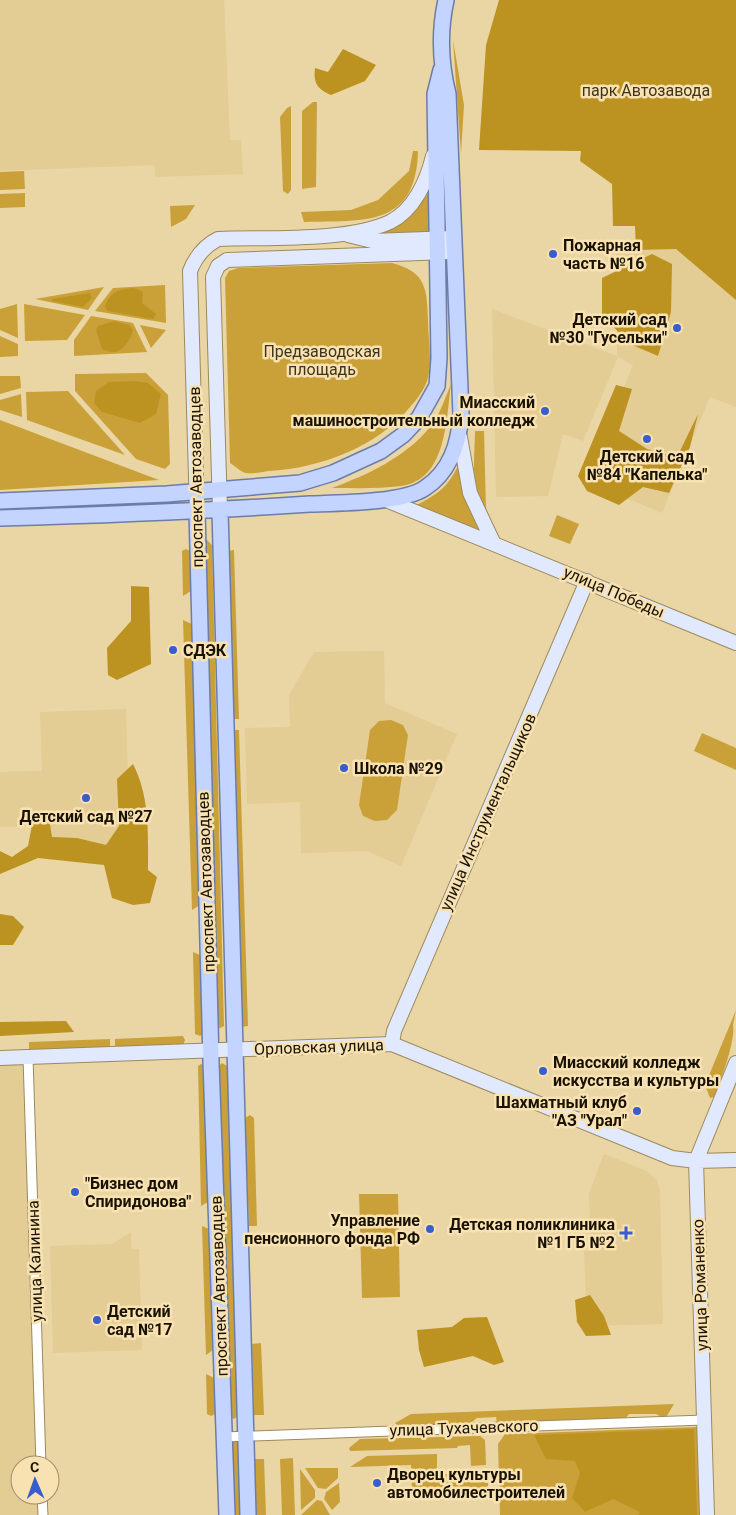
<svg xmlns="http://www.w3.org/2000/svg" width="736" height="1515" font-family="Roboto,sans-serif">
	<rect width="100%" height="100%" fill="#ead5a5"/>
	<path fill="#e4cc95" d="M 0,0 L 224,0 L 230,140 L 241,140 L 243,174 L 155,177 L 154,165 L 0,171 Z
		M 676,249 L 736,300 L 736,407 L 710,397 L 662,513 L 585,481 L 633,365 L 618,357 L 583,441 L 563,434 L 548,496 L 496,497 L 492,309 L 617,356 L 616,254 L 620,250 Z
		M 384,651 L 385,703 L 457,734 L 401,866 L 367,851 L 301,853 L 300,802 L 247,804 L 245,728 L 290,727 L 289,695 L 314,652 Z
		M 126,709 L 130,850 L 45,853 L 44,825 L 0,827 L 0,772 L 42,771 L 40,712 Z
		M 0,1062 L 24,1062 L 38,1465 L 20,1465 L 20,1495 L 39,1495 L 39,1515 L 0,1515 Z
		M 604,1154 L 647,1171 L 657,1180 L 660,1191 L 663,1324 L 587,1326 L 584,1251 L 591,1251 L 589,1193 Z
		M 131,1232 L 131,1249 L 139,1249 L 142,1350 L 53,1353 L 50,1246 L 112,1244 Z"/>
	<path fill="#caa139" d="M 453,40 L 464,105 L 461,154 Z
		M 313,102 L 317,102 L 316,187 L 302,189 L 302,111 Z
		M 291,106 L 291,190 L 288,194 L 283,191 L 280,117 L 287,108 Z
		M 413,151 L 418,151 C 416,229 362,220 304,222 L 301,212 L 351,210 L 378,200 L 409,171 Z
		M 24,171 L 25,189 L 0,190 L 0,172 Z
		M 429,192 L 430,232 L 372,234 C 399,224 411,216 429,192 Z
		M 25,193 L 25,207 L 0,208 L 0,194 Z
		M 195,205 L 186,219 L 171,227 L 170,206 Z
		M 392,263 C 426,272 427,288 428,320 C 428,339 433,363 427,381 C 424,390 417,399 411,406 C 377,447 321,468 269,471 C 262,472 253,474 246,473 C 241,472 235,466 230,463 L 225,278 L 229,271 L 238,268 Z
		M 165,285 L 166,323 L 95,311 L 113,288 Z
		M 104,287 L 88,310 L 35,299 Z
		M 17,304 L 18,338 L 0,330 L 0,309 Z
		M 24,304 L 85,315 L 67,340 L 25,341 Z
		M 91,316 L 133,323 L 147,352 L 74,356 L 74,340 Z
		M 140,325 L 166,330 L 151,348 Z
		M 0,336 L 18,344 L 18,356 L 0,357 Z
		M 146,373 L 168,395 L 170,464 L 165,469 L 136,459 L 75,391 L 75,374 Z
		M 0,376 L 20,376 L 21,388 L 0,394 Z
		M 451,384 C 446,419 447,480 401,486 C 378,489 355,488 332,488 C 367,475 406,457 430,427 C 440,415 445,398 451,384 Z
		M 68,391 L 125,455 L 27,420 L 26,392 Z
		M 21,394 L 22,417 L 0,410 L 0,400 Z
		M 0,420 L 159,480 L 0,490 Z
		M 475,431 L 484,431 L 486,510 C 469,492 475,454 475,431 Z
		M 461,459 C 464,488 468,507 482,533 L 413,507 C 440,493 449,487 461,459 Z
		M 557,515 L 579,524 L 570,544 L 549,536 Z
		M 207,540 L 212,545 L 224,1026 L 220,1028 L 215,1026 L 203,543 Z
		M 186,549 L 190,551 L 191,591 L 183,596 L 182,551 Z
		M 234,550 L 239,719 L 232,719 L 227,551 Z
		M 183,620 L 192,624 L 200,905 L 192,910 Z
		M 391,720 L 403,725 L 408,735 L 397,810 L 387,820 L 375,821 L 363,816 L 359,805 L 370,730 L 379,721 Z
		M 233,730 L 239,730 L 248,1026 L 241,1027 Z
		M 702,733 L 736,748 L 736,770 L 694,751 Z
		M 193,952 L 202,956 L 204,1034 L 200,1036 L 195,1034 Z
		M 736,1010 L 733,1025 C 736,1039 721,1081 714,1097 L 710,1098 L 705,1085 Z
		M 183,1036 L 185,1040 L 183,1045 L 115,1047 L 115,1039 Z
		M 110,1039 L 110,1047 L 29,1050 L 29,1042 Z
		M 222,1063 L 227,1066 L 239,1415 L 234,1419 L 229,1416 L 218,1067 Z
		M 201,1064 L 204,1065 L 208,1202 L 201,1206 L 198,1066 Z
		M 250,1115 L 254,1118 L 257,1226 L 249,1226 L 245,1118 Z
		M 359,1194 L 398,1194 L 400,1297 L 362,1298 Z
		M 202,1226 L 209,1229 L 213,1350 L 206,1355 Z
		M 261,1343 L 264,1415 L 254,1415 L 252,1344 Z
		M 206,1374 L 214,1378 L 215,1414 L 211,1416 L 207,1414 Z
		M 674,1404 L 665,1419 L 656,1414 L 629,1414 L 624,1420 L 497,1424 L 496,1417 L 477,1418 L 468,1425 L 399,1427 L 395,1423 L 411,1414 Z
		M 697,1427 L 700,1515 L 500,1515 L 498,1444 L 505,1434 Z
		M 480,1436 L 485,1440 L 486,1465 L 471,1466 L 470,1445 L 458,1446 L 457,1448 L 350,1451 L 349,1448 L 360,1439 Z
		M 235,1440 L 239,1442 L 241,1515 L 234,1515 L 232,1443 Z
		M 437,1454 L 437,1472 L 488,1483 L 488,1490 L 412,1492 L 411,1465 L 350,1467 L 367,1456 Z
		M 293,1458 L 295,1515 L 282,1515 L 280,1459 Z
		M 254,1459 L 264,1459 L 266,1515 L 256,1515 Z
		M 338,1468 L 338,1478 L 326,1489 L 318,1488 L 305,1468 Z
		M 300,1469 L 315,1490 L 315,1498 L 301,1510 Z
		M 339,1483 L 340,1502 L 332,1510 L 324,1499 L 326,1492 Z
		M 317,1500 L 322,1501 L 330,1515 L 301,1515 Z"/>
	<path fill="#bc9221" d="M 499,0 L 736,0 L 736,300 L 676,249 L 636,250 L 635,226 L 613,226 L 612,184 L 580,161 L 581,151 L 479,150 L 486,45 Z
		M 343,49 L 376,65 L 365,81 L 331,95 C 318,89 313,84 315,68 L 328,72 Z
		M 652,254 L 672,264 L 671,312 L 658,356 L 630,344 L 602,315 L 602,278 Z
		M 134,288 L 143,292 L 142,303 L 156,314 L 153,319 L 108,311 L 105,307 C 109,292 120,289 134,288 Z
		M 90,293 L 92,298 L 83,307 L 52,301 L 52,299 Z
		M 114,321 L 129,325 L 133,330 C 128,346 119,358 102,349 L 96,330 L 98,326 Z
		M 134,381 L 148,383 L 161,394 L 156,414 L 140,423 L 102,412 L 94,403 L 96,391 L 109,382 Z
		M 616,385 L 632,389 L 619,431 L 647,449 L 677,457 L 698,414 L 690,447 L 669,493 L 643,487 L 619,505 L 587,491 L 578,476 Z
		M 131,586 L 149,587 L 151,664 L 117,680 L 108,675 L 107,648 L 131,621 Z
		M 133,764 C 150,797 148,834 148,870 L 157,877 L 150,903 L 133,905 L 112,898 L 104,865 L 38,858 L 0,874 L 0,851 L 12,857 L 28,846 L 33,820 L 49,818 L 52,837 L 77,838 L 106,845 L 119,826 L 117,779 Z
		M 0,914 L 13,916 L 24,927 L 13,945 L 0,945 Z
		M 66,1021 L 74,1032 L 0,1036 L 0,1022 Z
		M 590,1295 L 604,1316 L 611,1335 L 586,1336 L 577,1322 L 575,1300 Z
		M 487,1317 L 504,1362 L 494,1365 L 473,1356 L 424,1367 L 419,1350 L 417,1330 L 452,1327 L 464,1318 Z
		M 694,1429 L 697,1515 L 638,1515 L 640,1512 L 613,1499 L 585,1512 L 572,1498 L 580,1473 L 575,1461 L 546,1459 L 534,1435 Z"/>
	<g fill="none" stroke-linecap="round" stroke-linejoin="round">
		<defs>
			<path id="street" d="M 28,1057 L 41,1465
				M 224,1437 L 704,1420
				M 42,1495 L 43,1515"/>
			<path id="secondary" d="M 348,235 L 372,241 L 454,238
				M 460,437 L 470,493 L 493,542
				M 386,500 L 736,643
				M 220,510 L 213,277 L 218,266 L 227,260 L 449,252
				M 197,511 L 190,271 C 196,256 204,246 218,239 C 267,237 346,242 390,222 C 414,210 427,181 433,156
				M 392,1044 L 394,1031 L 587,581
				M 0,1058 L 392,1044 L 672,1158 L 696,1161 L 736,1160
				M 707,1515 L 696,1161 L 736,1063"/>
			<path id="primary" d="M 0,501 L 167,494 L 240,488 L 300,483 L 333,473 L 381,451 L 403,435 L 419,418 L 437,386 L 439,358 L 435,94 L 441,70
				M 220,510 L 248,1515
				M 197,511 L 211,1062 L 227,1515
				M 0,518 C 103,515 207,511 310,504 C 337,503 404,503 425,488 C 451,471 459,443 461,414 L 448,94 C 440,62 439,32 446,0"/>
		</defs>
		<use href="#street" stroke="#9d895c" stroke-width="11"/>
		<use href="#secondary" stroke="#9d895c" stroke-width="16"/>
		<use href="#primary" stroke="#6d7da6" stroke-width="18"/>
		<use href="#street" stroke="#fff" stroke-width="9"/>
		<use href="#secondary" stroke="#e1e9ff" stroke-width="14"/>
		<use href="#primary" stroke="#c2d4ff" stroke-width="15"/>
	</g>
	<g fill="#395dcf" stroke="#f8e2b2" stroke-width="2">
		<circle cx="553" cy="254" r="5"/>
		<circle cx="677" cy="328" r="5"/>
		<circle cx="545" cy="411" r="5"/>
		<circle cx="647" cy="439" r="5"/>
		<circle cx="173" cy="650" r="5"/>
		<circle cx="344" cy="768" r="5"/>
		<circle cx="86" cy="798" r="5"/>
		<circle cx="543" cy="1071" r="5"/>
		<circle cx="637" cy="1111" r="5"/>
		<circle cx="75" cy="1192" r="5"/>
		<circle cx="430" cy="1229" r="5"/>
		<path d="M623.5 1225.5h5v5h5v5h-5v5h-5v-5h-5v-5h5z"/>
		<circle cx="97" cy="1320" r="5"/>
		<circle cx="377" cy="1483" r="5"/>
	</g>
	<g text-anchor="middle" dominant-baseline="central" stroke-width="5" stroke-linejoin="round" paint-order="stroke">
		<g font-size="16" fill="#3e341d" stroke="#f8e2b2">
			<text x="646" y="90">парк Автозавода</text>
			<text x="322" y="351">Предзаводская<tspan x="322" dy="18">площадь</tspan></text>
		</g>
		<g font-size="16" font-weight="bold" fill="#191202" stroke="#f8e2b2" text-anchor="start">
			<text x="563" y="245">Пожарная<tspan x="563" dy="18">часть №16</tspan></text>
			<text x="667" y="319" text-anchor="end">Детский сад<tspan x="667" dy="18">№30 "Гусельки"</tspan></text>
			<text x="535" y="402" text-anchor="end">Миасский<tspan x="535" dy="18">машиностроительный колледж</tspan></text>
			<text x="647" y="456" text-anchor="middle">Детский сад<tspan x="647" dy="18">№84 "Капелька"</tspan></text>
			<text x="183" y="650">СДЭК</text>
			<text x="354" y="768">Школа №29</text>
			<text x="86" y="816" text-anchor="middle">Детский сад №27</text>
			<text x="553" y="1062">Миасский колледж<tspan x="553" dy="18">искусства и культуры</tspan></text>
			<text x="627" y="1102" text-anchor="end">Шахматный клуб<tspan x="627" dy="18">"АЗ "Урал"</tspan></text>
			<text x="85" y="1183">"Бизнес дом<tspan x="85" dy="18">Спиридонова"</tspan></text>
			<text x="420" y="1220" text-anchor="end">Управление<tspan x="420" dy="18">пенсионного фонда РФ</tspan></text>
			<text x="615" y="1224" text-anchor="end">Детская поликлиника<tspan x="615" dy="18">№1 ГБ №2</tspan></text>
			<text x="107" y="1311">Детский<tspan x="107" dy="18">сад №17</tspan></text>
			<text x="387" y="1474">Дворец культуры<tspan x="387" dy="18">автомобилестроителей</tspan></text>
		</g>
		<g font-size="16" fill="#191202" stroke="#f8e2b2">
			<text transform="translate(196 477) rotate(-91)">проспект Автозаводцев</text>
			<text transform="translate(614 592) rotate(23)">улица Победы</text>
			<text transform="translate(488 812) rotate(-66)">улица Инструментальщиков</text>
			<text transform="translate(206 882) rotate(-92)">проспект Автозаводцев</text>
			<text transform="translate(319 1047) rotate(-2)">Орловская улица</text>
			<text transform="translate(35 1261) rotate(-92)">улица Калинина</text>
			<text transform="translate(700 1285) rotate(-92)">улица Романенко</text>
			<text transform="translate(219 1286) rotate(-92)">проспект Автозаводцев</text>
			<text transform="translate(464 1428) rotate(-2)">улица Тухачевского</text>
		</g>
	</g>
	<g transform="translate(35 1480) rotate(358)"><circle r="24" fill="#f8e2b2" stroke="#9f8f6c"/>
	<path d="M0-4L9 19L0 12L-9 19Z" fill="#395dcf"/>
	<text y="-8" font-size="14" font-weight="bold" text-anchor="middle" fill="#191202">С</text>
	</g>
</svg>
